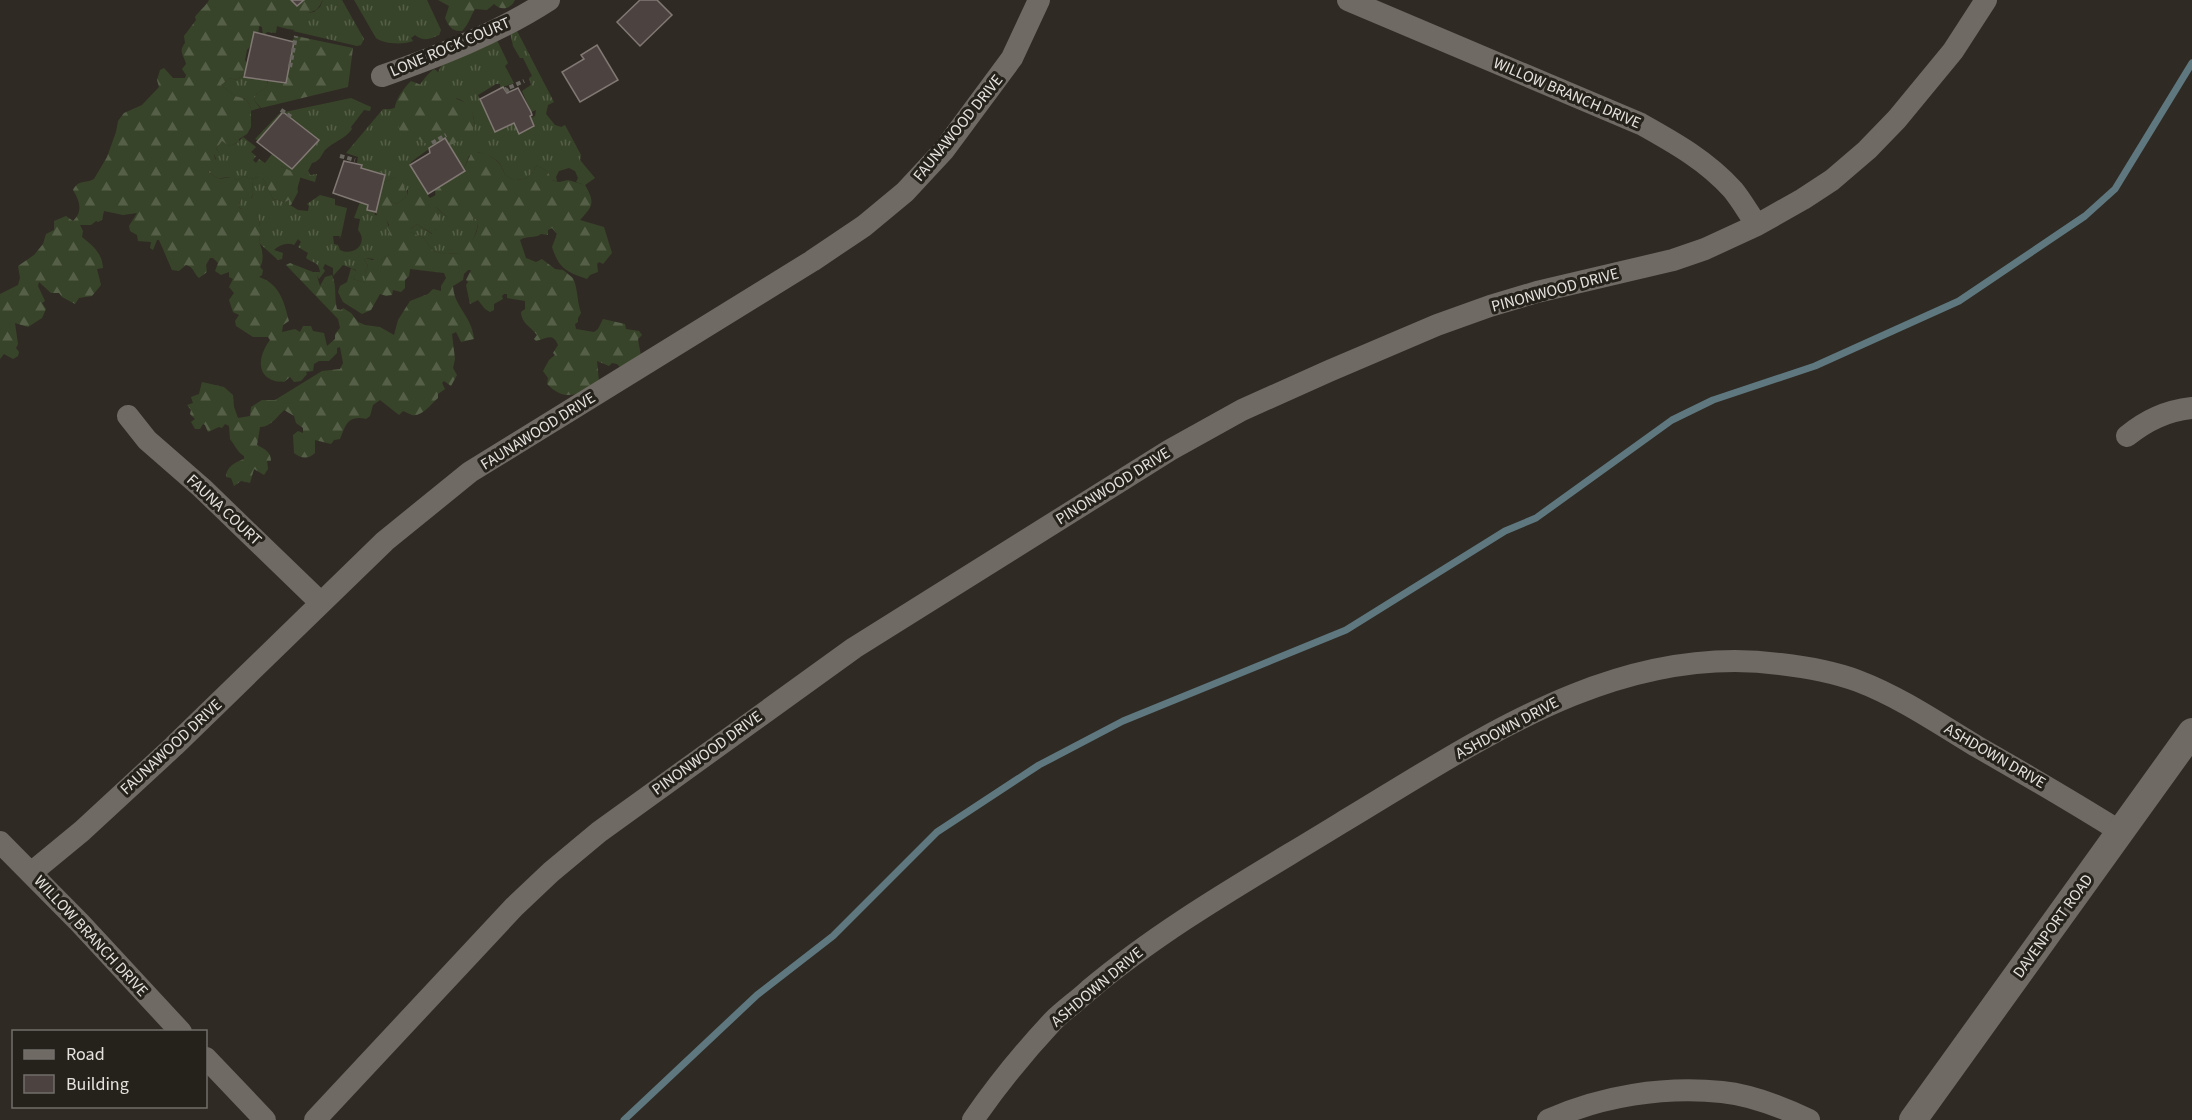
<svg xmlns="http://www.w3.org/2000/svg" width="2192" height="1120" font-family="'Source Sans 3',sans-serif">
	<defs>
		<pattern id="grass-tufts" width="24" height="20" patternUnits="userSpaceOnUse" patternTransform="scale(1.5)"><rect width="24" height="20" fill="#384429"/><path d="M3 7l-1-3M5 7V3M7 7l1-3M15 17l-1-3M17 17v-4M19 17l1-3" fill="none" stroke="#555f48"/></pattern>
		<pattern id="forest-firs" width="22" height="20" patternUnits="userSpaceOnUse" patternTransform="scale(1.5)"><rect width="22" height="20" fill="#384429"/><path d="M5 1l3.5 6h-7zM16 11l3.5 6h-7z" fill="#555f48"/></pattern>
	</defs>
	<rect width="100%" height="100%" fill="#2f2b24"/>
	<path fill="url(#grass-tufts)" fill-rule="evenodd" d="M 323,0 L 342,0 L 364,39 L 361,45 L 357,46 L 293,31 L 305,26 L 308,19 L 308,13 L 314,12 L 320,7 Z
		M 354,0 L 427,0 L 441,30 L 439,35 C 430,39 424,42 415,35 L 411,38 L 413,41 C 404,45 383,44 376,38 Z
		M 516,29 L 554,102 L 548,105 L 546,114 L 555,125 L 561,127 L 565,125 L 581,155 L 580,160 L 595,178 L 585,185 L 576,182 L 578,178 L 575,171 L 569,168 L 559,171 L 556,177 L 557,181 L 550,180 L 548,172 L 537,165 C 531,176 528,180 513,180 L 505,175 C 501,160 492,156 478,152 L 469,156 L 464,168 L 444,139 C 432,146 422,154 411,162 L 410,165 L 422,183 L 407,190 L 407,196 L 397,204 L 390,201 L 403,188 L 403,185 L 395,177 L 383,183 L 385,175 L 361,168 L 362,165 L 357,163 L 358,157 L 346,153 L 383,109 C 409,112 417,82 434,69 L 438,72 L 444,61 L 496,38 L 508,63 L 505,66 L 514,83 L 500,88 L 500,84 L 496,84 L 478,95 L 495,132 L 514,123 L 520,134 L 534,126 L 531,118 L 535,116 L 536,110 L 531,112 L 522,91 L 531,85 L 529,78 L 532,76 L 523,58 L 520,58 L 513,46 L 510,32 ZM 456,98 C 471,103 473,111 475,126 Z
		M 243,75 L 244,77 L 267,80 L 267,87 L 257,93 L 254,100 L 260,108 L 250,111 L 251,108 L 246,99 L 235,96 L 221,85 L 230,78 L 236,80 Z
		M 351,98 L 371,107 L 370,111 L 364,110 L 351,127 L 352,129 C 345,139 333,142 325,150 C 320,157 320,161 312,163 L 308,171 L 310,175 L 317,174 L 315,182 L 295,176 L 283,167 L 273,165 L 258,177 L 250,179 L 245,176 L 237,180 C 232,176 224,177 219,179 L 208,172 L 213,169 L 212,163 L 216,159 L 214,154 L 219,152 L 216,149 L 222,141 L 229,146 L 237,143 L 243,137 L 256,147 L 251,152 L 256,156 L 253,160 L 256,163 L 259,159 L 265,163 L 272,154 L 292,169 L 319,140 L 258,141 L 255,139 L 280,113 Z
		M 258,178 L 263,178 L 273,199 L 285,202 L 289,200 L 290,205 L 298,210 L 308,211 L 309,206 L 307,204 L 320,195 L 335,199 L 335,205 L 347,208 L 341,236 L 339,239 L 340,236 L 333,236 L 334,244 L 338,245 L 340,250 C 354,257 369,243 358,230 L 360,219 L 354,218 L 360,202 L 368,205 L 367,210 L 374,211 L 375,215 L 386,216 L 390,234 L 387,245 L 390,249 L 389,254 L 381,260 L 366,258 L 364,260 L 368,265 L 365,273 L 367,281 L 366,283 L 353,279 L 356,270 L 343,265 L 333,276 L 333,268 L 325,264 L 323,268 L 325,271 L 319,279 L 317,276 L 320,272 C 319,262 313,263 306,258 L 308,253 L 298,247 L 301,242 L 298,239 L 294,245 C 288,242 279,245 274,250 L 283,253 L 282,259 L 278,260 L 259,243 C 261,230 262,213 247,207 L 241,209 L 238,206 L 241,199 L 252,198 C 254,192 251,184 254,179 Z
		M 436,195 L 436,207 C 447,218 460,229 474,218 L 478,220 C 478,234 471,244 461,253 L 446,254 L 433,251 L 424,238 L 410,232 L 409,230 L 417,224 L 432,234 L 439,226 L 440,221 L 428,205 L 428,196 L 430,198 Z"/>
	<path fill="url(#forest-firs)" d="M 209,0 L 323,0 C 317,10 318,10 308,13 C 310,35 292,31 277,26 L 276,33 L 267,32 L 263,37 L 262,27 L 259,26 L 258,37 L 247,50 L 245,60 L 248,66 L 247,72 L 236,80 L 230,78 L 221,85 L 235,96 L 246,99 L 251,108 L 251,127 L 247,134 L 239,139 L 239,142 L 229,146 L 222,141 L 216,149 L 219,152 L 214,155 L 216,161 L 213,163 L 213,169 L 208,172 L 219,179 L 232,177 L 237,180 L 245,176 L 250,179 L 258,177 L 274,163 L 293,172 L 295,176 L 300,176 C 301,182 296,186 298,192 L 291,205 L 289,205 L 289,200 L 285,202 L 273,199 L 263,178 L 254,179 C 250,187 257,195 248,201 L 241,199 L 238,206 L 241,209 L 247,206 C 262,213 261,230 259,243 C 263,248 264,262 260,267 L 263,270 L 262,275 L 259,277 C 280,284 284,302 289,321 L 283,325 L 282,332 L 295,329 L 300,332 L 303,326 L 311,326 L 313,331 L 324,333 L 327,346 L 335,339 L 335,334 L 340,328 L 338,319 L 286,265 L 290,263 L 313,272 L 320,272 L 317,276 L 320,286 L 325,277 L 332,275 C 337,286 334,298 337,309 L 341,310 L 343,308 L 351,313 L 358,322 L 365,325 L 380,327 L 394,335 L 398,320 L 410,301 L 428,294 L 433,289 L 441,291 L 441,286 L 446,278 L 444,273 L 410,269 L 409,276 L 405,280 L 405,288 L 401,292 L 393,290 L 392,295 L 386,296 L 380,294 L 371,310 L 362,314 L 343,302 L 338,292 L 340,286 L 347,282 L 351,268 L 356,271 L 353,279 L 366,283 L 365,273 L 368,265 L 364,260 L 366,258 L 372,260 L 378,258 L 381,260 L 389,254 L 389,249 L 386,245 L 390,234 L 387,228 L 389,225 L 385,216 L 379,217 L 374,211 L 376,212 L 383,183 L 395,177 L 402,181 L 405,190 C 401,198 396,197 390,201 L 397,204 L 407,196 L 409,186 L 416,182 L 422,183 L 428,194 L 428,205 L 434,209 L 441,222 L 439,229 L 436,229 L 433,234 L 417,224 L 410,229 L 410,232 L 424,238 L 433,251 L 446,254 L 461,253 L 466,246 L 461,244 L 460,240 L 466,236 L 471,241 C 477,235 478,228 478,220 L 474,218 L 469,222 L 456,225 L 436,207 L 435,189 L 465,171 L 464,168 L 472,152 C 488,152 501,160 505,175 L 513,180 C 528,180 531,176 537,165 L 548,172 L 551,180 L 559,182 L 568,180 L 585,185 C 596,204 592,206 580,220 L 604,227 L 612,253 L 603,264 L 599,262 L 597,264 L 598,272 L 590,275 L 587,279 C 567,272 559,269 552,247 L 557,234 L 552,228 L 548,230 L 548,235 L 541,234 C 535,239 527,235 520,240 L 526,258 L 536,262 L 542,259 L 555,269 L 563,270 L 573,278 C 578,289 577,302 581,313 L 578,318 L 578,322 L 575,324 L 576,329 L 594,332 L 598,329 L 603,319 L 625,324 L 626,329 L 639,331 L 642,335 L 638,339 L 641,356 L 621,368 L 617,364 L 612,363 L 609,366 L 597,361 L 599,382 C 579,393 567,404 547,384 L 548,378 L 543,371 L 549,360 L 555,355 L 553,353 L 558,345 C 553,332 545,339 536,341 L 534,339 L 537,335 C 531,327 521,323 521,312 L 525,309 L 525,301 L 507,298 L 507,294 L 504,294 L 502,296 L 503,299 L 494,304 L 494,310 L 490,312 L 485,309 L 478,300 L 470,304 L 466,285 L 468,282 L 466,280 L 471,270 L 468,270 L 464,274 L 463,280 L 453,286 C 454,307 472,316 474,339 L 461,342 L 456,332 L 452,334 L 455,359 L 453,368 L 457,375 L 451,386 L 444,381 L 442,383 L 445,389 L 438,394 L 438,398 C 431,404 422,417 412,415 C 409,414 406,412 403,411 L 399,415 L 380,400 L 373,405 L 370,416 L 366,419 C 348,415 346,424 340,439 L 334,440 L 331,444 L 315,440 L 315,453 C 308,460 300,458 294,453 L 293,435 L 298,431 L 303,433 L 303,428 L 296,423 L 294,416 L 284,410 C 278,416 269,428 260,427 L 257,445 C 265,449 271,452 271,461 L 267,461 L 268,469 L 264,475 L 254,469 L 250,483 L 241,481 L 234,486 L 231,478 L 226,477 C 226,467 235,462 244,459 L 244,456 C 238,453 234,444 230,439 L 229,426 L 225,424 L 222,428 L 219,427 L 208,432 L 205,425 L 203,424 L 200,429 L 195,429 L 191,422 L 195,419 L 190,414 L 191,410 L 187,405 L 193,403 L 191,397 L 199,394 L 202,382 L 224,387 L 233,395 L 234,407 L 238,418 L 250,416 L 251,407 L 262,400 L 275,400 L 322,371 L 340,369 L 343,363 L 340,347 L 337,348 L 337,353 L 329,361 L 319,361 L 314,364 L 313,371 L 306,372 L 307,374 L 301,381 L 294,382 L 290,377 L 284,382 C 281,381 278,382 275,381 C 254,375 260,353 270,340 L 268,337 L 253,337 L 236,326 L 235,321 L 239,315 L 233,312 L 229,300 L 234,293 L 229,287 L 233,279 L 229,277 L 229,272 L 221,275 L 215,271 L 218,263 L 213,258 L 210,258 L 206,265 L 207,272 L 199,278 C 194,274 194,267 186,265 L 179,271 L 172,270 L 159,240 L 157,240 L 153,250 L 150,248 L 151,242 L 138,241 L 137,235 L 130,231 L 129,226 L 137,213 L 123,215 L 104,211 L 102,220 L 98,222 L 96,221 L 91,225 L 80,225 L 83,231 L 82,237 C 94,247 102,253 103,268 L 97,269 L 101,285 L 92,296 L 79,298 L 75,304 L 62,297 L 59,293 L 51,293 L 39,282 L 38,286 L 45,301 L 42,303 L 46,309 L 42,318 L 28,327 L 15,323 L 18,344 L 16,348 L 19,352 L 18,356 L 13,359 L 4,354 L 0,359 L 0,294 L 18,285 L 20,278 L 18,266 L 34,255 L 43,244 L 46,234 L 54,230 L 54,221 L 66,216 L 73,221 C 83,212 80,201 73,190 C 79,179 85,184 94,179 L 107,157 L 116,132 L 118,121 L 124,113 L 142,105 L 159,87 L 157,80 L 160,70 L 164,68 L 173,78 L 185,78 L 186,75 L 182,69 L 186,64 C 184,55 178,52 185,43 L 184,36 L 196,20 L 195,17 C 199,11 206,6 209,0 Z
		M 438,0 L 515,0 C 511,9 501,11 494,4 L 487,10 L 475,9 C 470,17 469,24 462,31 C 452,32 449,26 445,18 L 449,6 Z
		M 296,36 L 353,48 L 348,87 L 261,108 L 254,100 L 257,93 L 267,87 C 268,68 283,50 296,36 Z
		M 411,81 L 467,103 L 472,110 L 475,126 C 462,144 438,155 419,139 L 413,141 C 387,123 390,102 411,81 Z"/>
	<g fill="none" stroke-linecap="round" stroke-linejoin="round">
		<path stroke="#5f7880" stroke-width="7" d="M 624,1120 L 757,995 L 833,936 L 937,832 L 1039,765 L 1123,721 L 1346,630 L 1505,531 L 1536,518 L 1672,420 L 1713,400 L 1815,366 L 1959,301 L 2085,216 L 2115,189 L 2192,63"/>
	</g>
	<path fill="#4c4340" stroke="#817874" stroke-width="1.5" d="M 291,0 L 304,0 L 297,6 Z
		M 640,0 L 657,0 L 672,15 L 640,46 L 617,22 Z
		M 254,32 L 294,42 L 286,83 L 244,77 Z
		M 597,45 L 618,80 L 580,102 L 562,72 L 584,59 L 581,55 Z
		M 503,87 L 507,93 L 518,88 L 531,112 L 532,115 L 530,116 L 534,126 L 519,134 L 514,123 L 495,132 L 480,99 Z
		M 283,112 L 319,140 L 292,169 L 257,142 Z
		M 445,138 L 465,171 L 428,194 L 410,165 L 430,153 L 429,148 Z
		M 344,161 L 362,165 L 361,168 L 385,175 L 376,212 L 367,210 L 368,205 L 333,193 Z"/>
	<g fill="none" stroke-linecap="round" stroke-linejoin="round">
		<path stroke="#696660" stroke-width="4" stroke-dasharray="4.5 3" stroke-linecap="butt" d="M 290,67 L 296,36
			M 508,92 L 506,89 L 524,81
			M 281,110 L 293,118
			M 432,143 L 446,135
			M 340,156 L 355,160"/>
		<path stroke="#6f6a63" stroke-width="22" d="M 1348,0 L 1641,124 C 1675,143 1707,161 1733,190 C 1742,201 1749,214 1757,225
			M 382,76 C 439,56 498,33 549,0
			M 128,416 L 147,440 L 202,488 L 321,603
			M 2127,436 C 2147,420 2166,411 2192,408
			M 0,842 L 80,923 L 181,1032
			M 31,873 L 82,831 L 174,746 L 385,541 L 470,472 L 812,261 L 864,226 L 905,192 L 944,150 L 1012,58 L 1039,0
			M 206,1058 L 265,1120
			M 315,1120 L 514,907 L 551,872 L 599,832 L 854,648 L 1170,450 L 1242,410 L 1329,371 L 1437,325 L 1490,306 L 1537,292 L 1673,260 L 1705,249 L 1757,225 L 1803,199 L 1832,180 L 1867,150 L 1897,119 L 1953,51 L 1986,0
			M 973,1120 C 997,1085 1024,1052 1053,1021 C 1064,1010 1077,1001 1089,990 C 1166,925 1255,876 1341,823 C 1475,743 1615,642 1780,664 C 1806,667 1834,672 1858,681 C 1900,697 1938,723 1976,746 C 2025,774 2073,802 2121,832
			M 1548,1120 C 1601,1096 1664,1086 1722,1092 C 1752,1095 1782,1107 1809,1120"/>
		<path stroke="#6f6a63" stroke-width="28" d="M 1913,1120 L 2192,732"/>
	</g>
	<g text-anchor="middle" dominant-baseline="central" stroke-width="6" stroke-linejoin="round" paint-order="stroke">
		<g font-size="16" fill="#e5e2de" stroke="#25211b">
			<text transform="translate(450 47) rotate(-23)">LONE ROCK COURT</text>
			<text transform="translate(1567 93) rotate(23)">WILLOW BRANCH DRIVE</text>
			<text transform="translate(958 128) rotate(-51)">FAUNAWOOD DRIVE</text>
			<text transform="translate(1555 290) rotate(-15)">PINONWOOD DRIVE</text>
			<text transform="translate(538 431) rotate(-32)">FAUNAWOOD DRIVE</text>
			<text transform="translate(1113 486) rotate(-32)">PINONWOOD DRIVE</text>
			<text transform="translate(224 510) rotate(43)">FAUNA COURT</text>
			<text transform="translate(1507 728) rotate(-28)">ASHDOWN DRIVE</text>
			<text transform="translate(171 747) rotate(-43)">FAUNAWOOD DRIVE</text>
			<text transform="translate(707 753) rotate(-36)">PINONWOOD DRIVE</text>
			<text transform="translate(1995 756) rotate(30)">ASHDOWN DRIVE</text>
			<text transform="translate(2053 926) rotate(-54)">DAVENPORT ROAD</text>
			<text transform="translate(91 936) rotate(47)">WILLOW BRANCH DRIVE</text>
			<text transform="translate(1097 987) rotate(-40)">ASHDOWN DRIVE</text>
		</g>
	</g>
	<rect x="12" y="1030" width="195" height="78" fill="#25211b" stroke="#726e69" stroke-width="1.5"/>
	<rect x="24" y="1050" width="30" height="9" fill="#6f6a63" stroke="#726e69" stroke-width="1.5"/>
	<text x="66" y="1060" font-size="18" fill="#e5e2de">Road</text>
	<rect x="24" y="1075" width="30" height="18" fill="#4c4340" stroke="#726e69" stroke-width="1.5"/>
	<text x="66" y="1090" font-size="18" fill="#e5e2de">Building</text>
</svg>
